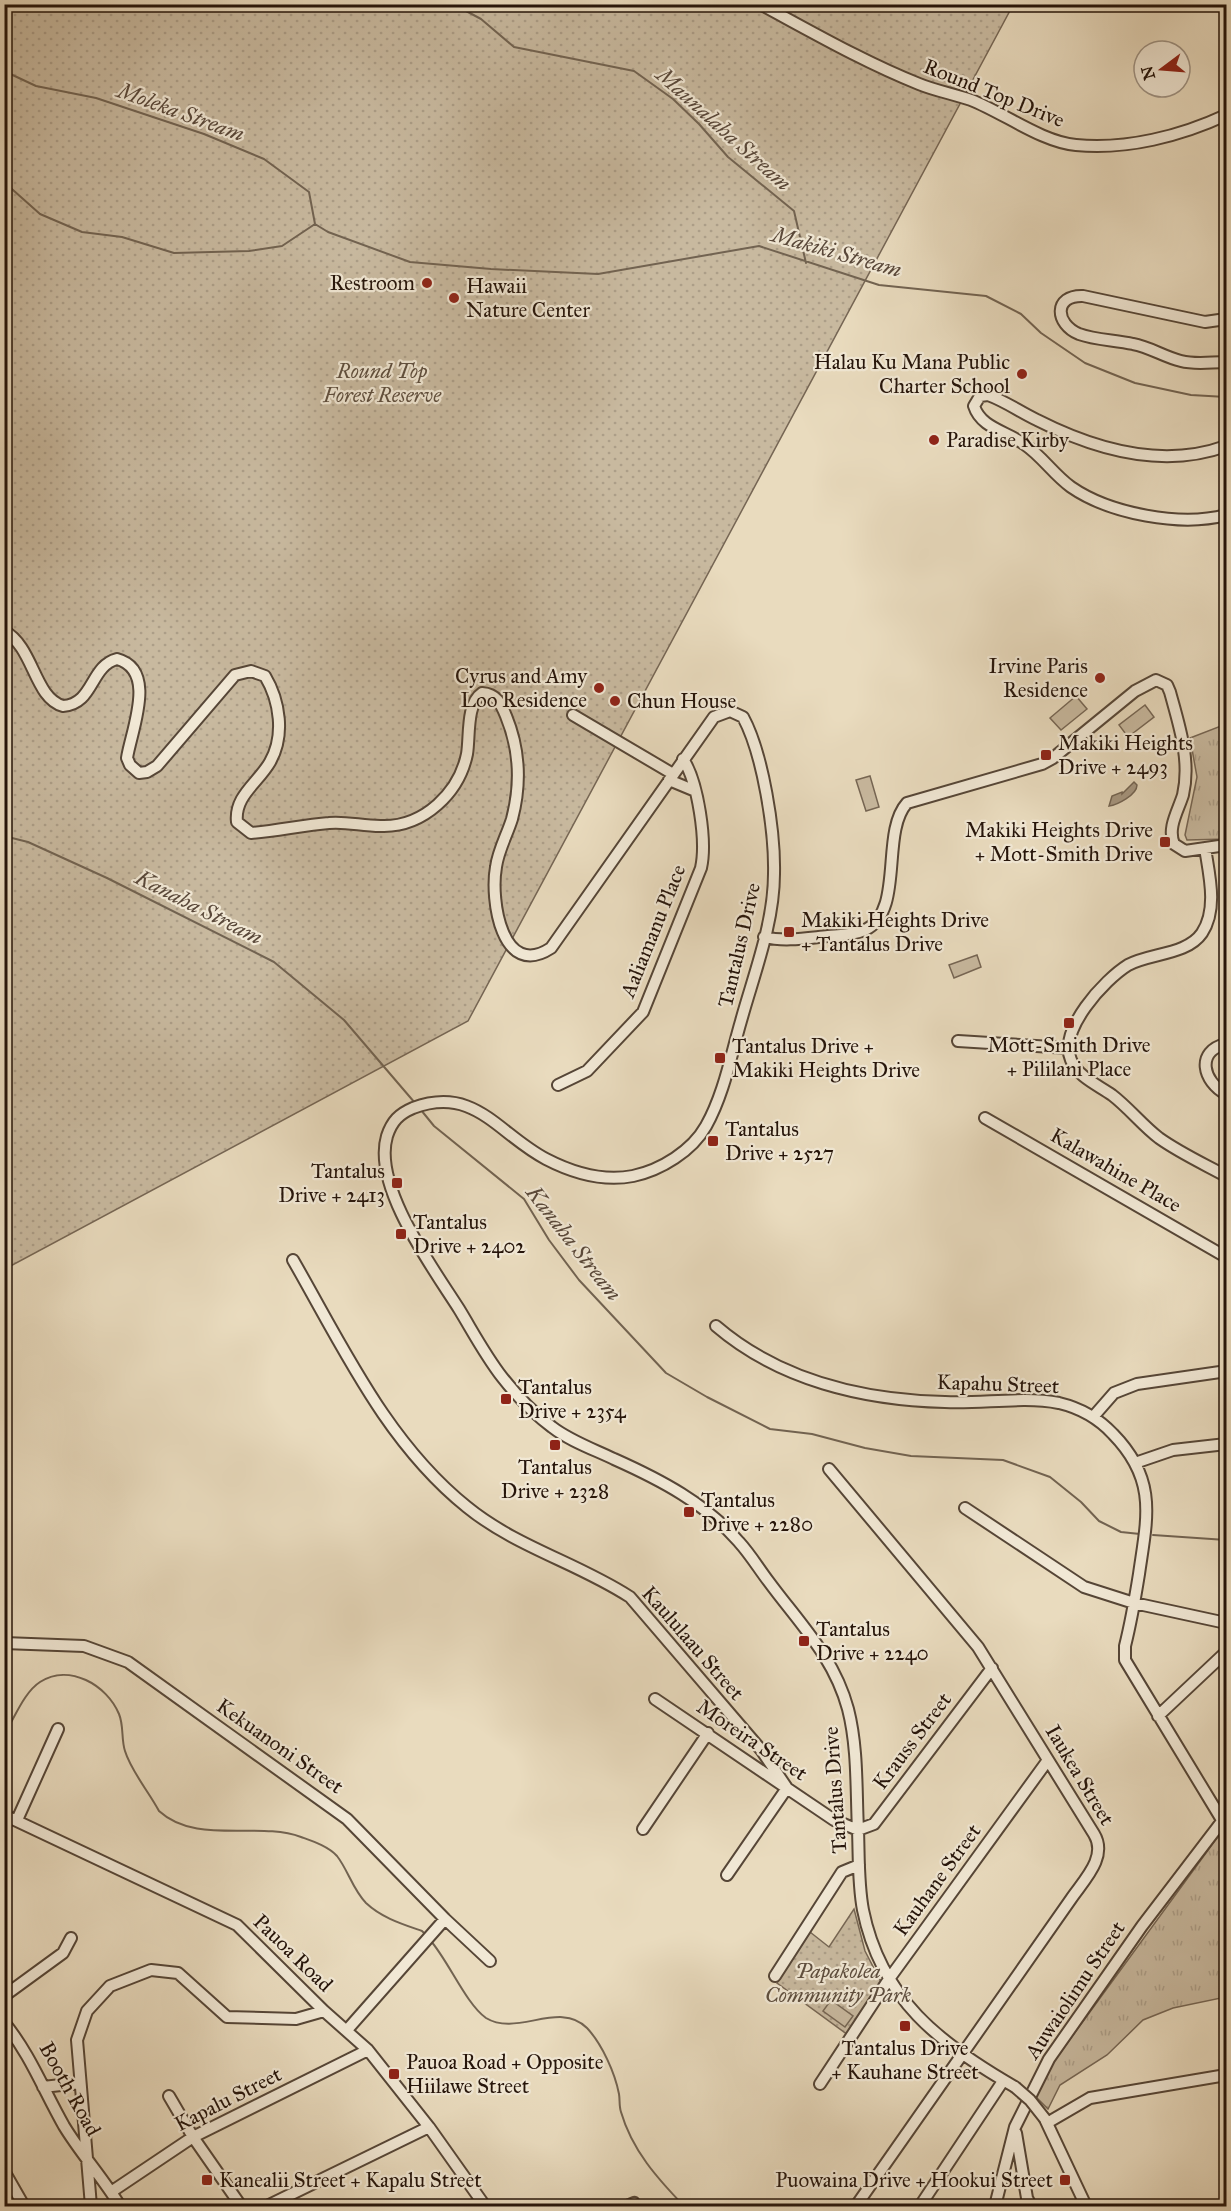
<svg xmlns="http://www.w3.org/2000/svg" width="1231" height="2211" font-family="'IM FELL Great Primer',serif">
	<defs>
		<pattern id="grass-tufts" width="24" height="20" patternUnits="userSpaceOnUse" patternTransform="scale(1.5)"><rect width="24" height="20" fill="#c8b99f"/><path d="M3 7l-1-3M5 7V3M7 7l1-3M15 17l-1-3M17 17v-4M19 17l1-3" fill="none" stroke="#ac9e88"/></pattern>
		<pattern id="park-dots" width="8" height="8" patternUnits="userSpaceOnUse" patternTransform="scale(1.5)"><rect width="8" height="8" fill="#c8b99f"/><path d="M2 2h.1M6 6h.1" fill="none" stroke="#ac9e88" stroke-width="1.8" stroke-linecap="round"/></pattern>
	</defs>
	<rect width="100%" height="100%" fill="#e9dbbe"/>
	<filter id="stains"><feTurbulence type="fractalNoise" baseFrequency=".00333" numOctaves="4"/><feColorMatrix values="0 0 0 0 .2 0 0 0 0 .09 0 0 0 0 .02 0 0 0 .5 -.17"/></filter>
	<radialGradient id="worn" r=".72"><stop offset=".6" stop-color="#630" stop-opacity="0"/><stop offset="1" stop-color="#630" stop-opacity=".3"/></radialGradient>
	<path fill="url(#grass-tufts)" stroke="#766654" stroke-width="1.5" d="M 1226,724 L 1226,839 L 1187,840 L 1185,835 L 1197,777 L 1190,738 Z
		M 1222,1831 L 1226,1837 L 1226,1997 L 1173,2008 L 1143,2020 L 1107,2055 L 1060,2085 L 1048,2109 L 1034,2095 L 1049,2068 Z"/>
	<path fill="url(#park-dots)" stroke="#766654" stroke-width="1.5" d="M 5,5 L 1013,5 L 468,1021 L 5,1269 Z
		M 854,1909 L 865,1951 L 881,1982 L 848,2035 L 777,1983 L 810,1932 L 829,1947 Z"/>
	<path fill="#c8b99f" stroke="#766654" stroke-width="1.5" d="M 1076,696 L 1087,709 L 1061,730 L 1050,718 Z
		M 1145,705 L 1154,717 L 1128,737 L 1119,725 Z
		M 870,776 L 879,807 L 866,811 L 856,780 Z
		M 977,955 L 981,967 L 954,978 L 949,965 Z
		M 831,2000 L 853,2016 L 845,2027 L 823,2011 Z"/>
	<path fill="#a69781" stroke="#726351" stroke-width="1.5" d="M 1134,782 L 1137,785 C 1137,795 1117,805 1109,806 L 1112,796 L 1122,792 L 1122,794 Z"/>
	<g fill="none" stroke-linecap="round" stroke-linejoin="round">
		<path stroke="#726351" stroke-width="2" d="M 453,4 L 481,19 L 514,47 L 634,71 L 673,99 L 699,124 L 728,157 L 794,211 L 806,263
			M 4,71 L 36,86 L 96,98 L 204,134 L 264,159 L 309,192 L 315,224
			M 4,182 L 40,214 L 82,232 L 122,237 L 174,253 L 249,251 L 282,246 L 315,224
			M 315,224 L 328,232 L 410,262 L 491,269 L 598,274 L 759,246 L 879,285 L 986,296 L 1021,314 L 1041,333 L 1085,363 L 1135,383 L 1191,395 L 1226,397
			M 4,836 L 28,842 L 107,878 L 274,962 L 344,1020 L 415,1103
			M 421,1110 L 434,1126 L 524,1199 L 549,1240 L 579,1280 L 666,1373 L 707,1397 L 770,1429 L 812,1434 L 865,1448 L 911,1456 L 1003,1460 L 1050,1477 L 1081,1502 L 1099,1521 L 1121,1532 L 1140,1534
			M 1153,1535 L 1226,1540
			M 4,1729 L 9,1726 C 17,1712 26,1691 40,1682 C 69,1663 107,1685 119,1714 C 124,1726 121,1739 125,1751 C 131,1771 149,1792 159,1811 C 196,1845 257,1821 301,1837 C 312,1841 328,1846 337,1856 C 348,1870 353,1890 366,1903 C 382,1918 402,1924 422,1931 L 427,1936
			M 430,1940 C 448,1960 466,2004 486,2018 C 517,2037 560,2000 587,2028 C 602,2044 615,2073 619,2094 C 620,2100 619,2106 621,2112 C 632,2150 657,2178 684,2206"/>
		<defs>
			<path id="minor" d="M 760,4 C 812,32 864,62 919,84 C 936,91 954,94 971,100 C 1004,113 1042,142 1076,145 C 1126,150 1181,136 1226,115
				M 1226,319 L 1205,322 L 1083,296 C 1053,295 1055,324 1079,334 C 1095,340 1116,340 1133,344 C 1150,347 1164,357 1181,361 C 1196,365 1211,362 1226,362
				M 1226,446 C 1163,469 1096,450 1037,420 C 1020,412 1005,401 988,395 L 980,396 L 974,406 C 981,428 1006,431 1024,444 C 1042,456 1053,474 1071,487 C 1110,514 1181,527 1226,515
				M 4,631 C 34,647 34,698 63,706 C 94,704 90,666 117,659 C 158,670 131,731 127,758 L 130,765 L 139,773 L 147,772 L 157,766 L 235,675 L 251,671 L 265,676 C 280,701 285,736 270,762 C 258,783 234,796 237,822 L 251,833 C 277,831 303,825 329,823 C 347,821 365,827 384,826 C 424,826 459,793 467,754 C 470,736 466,704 482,693 C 497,694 501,704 506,716 C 520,750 521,785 512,819 C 507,835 498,851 496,867 C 490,900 502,980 551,948 L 714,717 L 730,711 L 743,717 C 763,754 775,831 774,874 C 774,923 754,974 741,1021 C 731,1055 724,1094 706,1126 C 692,1151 661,1170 633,1176 C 602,1182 573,1173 546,1159 C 498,1134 475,1085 413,1108 C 399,1114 392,1121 387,1136 C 372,1186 433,1268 459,1309 C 473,1332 485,1355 502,1377 C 516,1395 533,1413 552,1427 C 570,1441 593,1449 614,1459 C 661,1480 705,1503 739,1542 C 750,1554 759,1569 769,1582 C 800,1624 834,1657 848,1709 C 858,1748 856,1790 858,1830 C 859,1856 858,1884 863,1910 C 881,1999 940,2044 1015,2087
				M 573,715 L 673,774
				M 669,780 L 693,790
				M 1205,848 C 1209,874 1218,909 1202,933 C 1187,955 1150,953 1128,965 C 1104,980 1058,1030 1071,1060 C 1078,1077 1098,1085 1112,1095 C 1129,1108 1142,1125 1159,1138 C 1180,1153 1204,1164 1226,1176
				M 764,937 C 785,942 807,938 828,936 C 839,935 854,935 865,930 C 905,911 880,833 907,803 L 1042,764 L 1053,758 L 1135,691 L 1156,680 L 1167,685 L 1170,692 C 1179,725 1191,760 1183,795 C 1178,811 1167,828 1174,844 L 1185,851 L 1226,845
				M 958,1041 L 1068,1048
				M 1226,1044 C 1195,1051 1203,1082 1226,1094
				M 558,1085 L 587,1071 L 643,1012 L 701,868 C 707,841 698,782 683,759
				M 985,1118 L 1226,1257
				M 293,1260 C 343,1347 387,1443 467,1507 C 516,1547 578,1563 630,1597 L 762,1751 L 787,1788 L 727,1875
				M 716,1326 C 779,1380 863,1400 945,1402 C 982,1404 1022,1396 1059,1403 C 1080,1408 1099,1419 1113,1434 C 1158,1480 1147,1518 1139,1574 C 1135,1599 1131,1622 1125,1646 L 1125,1660 L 1222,1820
				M 1093,1417 L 1114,1393 L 1137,1384 L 1220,1372
				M 1135,1463 L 1173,1450 L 1226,1444
				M 829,1469 L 978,1647 L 1094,1834 C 1108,1857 1084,1880 1071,1899 L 858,2203
				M 965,1508 L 1084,1587 L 1134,1603 L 1226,1623
				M 4,1643 L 84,1646 L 128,1662 L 347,1819 L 445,1919 L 490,1961
				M 655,1699 L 834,1820 L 858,1830 L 874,1824 L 992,1668
				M 1158,1716 L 1226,1652
				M 4,1815 L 237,1925 L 324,2011 L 368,2050 L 429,2127 L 485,2206
				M 17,1820 L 58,1729
				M 643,1829 L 708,1733
				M 775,1976 L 842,1872 L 859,1865
				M 4,1996 L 63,1953 L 71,1938
				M 4,2022 C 31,2056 43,2089 64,2126 C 81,2154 103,2178 120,2206
				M 347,2030 L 445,1919
				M 820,2084 L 889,1979 L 1048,1760
				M 43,2087 L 79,2083
				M 169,2096 L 193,2137 L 241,2206
				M 1045,2119 L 1086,2206
				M 1047,2123 L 1090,2098 L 1226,2075
				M 1016,2133 L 1027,2198 L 1031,2206
				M 4,2171 L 24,2206
				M 111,2192 L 193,2137 L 368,2050
				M 91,2206 L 77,2040 L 87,2011 L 110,1986 L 151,1970 L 178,1973 L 227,2017 L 296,2019 L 324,2011
				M 267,2206 L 429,2127
				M 627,2206 L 634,2203 L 636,2206
				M 920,2206 L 1003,2081
				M 995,2206 L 1015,2127 L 1049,2059 L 1142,1926 L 1226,1816"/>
		</defs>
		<use href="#minor" stroke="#564637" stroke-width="14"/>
		<use href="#minor" stroke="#f1e8d5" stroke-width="10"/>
		<defs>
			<path id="minor-bridge" d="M 1015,2087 L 1030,2100 L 1045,2119"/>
		</defs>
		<use href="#minor-bridge" stroke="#564637" stroke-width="14" stroke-linecap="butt"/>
		<use href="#minor-bridge" stroke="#f1e8d5" stroke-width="10"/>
	</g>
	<g fill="#8f2418" stroke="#f1e8d5" stroke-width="2">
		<circle cx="427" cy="283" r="6"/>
		<circle cx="454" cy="298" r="6"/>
		<circle cx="1022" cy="374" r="6"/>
		<circle cx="934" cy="440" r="6"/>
		<circle cx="1100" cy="678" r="6"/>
		<circle cx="599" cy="688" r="6"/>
		<circle cx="615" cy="701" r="6"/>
		<rect x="1040" y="749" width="12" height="12" rx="3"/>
		<rect x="1159" y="836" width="12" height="12" rx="3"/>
		<rect x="783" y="926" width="12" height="12" rx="3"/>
		<rect x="1063" y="1017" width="12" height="12" rx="3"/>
		<rect x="714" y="1052" width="12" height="12" rx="3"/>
		<rect x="707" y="1135" width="12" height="12" rx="3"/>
		<rect x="391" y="1177" width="12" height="12" rx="3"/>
		<rect x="395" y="1228" width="12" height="12" rx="3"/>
		<rect x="500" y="1393" width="12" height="12" rx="3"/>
		<rect x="549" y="1439" width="12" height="12" rx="3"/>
		<rect x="683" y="1506" width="12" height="12" rx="3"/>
		<rect x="798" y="1635" width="12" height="12" rx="3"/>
		<rect x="899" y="2020" width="12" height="12" rx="3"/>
		<rect x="388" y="2068" width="12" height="12" rx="3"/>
		<rect x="201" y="2174" width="12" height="12" rx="3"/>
		<rect x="1059" y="2174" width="12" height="12" rx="3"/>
	</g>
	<g text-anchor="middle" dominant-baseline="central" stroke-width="4.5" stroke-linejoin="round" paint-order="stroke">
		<g font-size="21" fill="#25140a" stroke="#f1e8d5">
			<text transform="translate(994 93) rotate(22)">Round Top Drive</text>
			<text transform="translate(653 931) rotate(-68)">Aaliamanu Place</text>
			<text transform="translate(739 945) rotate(-77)">Tantalus Drive</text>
			<text transform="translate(1116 1170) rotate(30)">Kalawahine Place</text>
			<text transform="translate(998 1384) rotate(2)">Kapahu Street</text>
			<text transform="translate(693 1643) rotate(49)">Kaululaau Street</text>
			<text transform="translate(752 1740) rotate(34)">Moreira Street</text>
			<text transform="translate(912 1741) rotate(-53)">Krauss Street</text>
			<text transform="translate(280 1746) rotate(35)">Kekuanoni Street</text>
			<text transform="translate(1080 1775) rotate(59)">Iaukea Street</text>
			<text transform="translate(835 1790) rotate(-94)">Tantalus Drive</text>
			<text transform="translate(937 1880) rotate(-54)">Kauhane Street</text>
			<text transform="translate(293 1953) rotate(44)">Pauoa Road</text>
			<text transform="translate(1075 1990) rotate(-56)">Auwaiolimu Street</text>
			<text transform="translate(70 2089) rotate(61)">Booth Road</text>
			<text transform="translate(228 2099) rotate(-27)">Kapalu Street</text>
		</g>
		<g font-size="21" fill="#25140a" stroke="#f1e8d5" text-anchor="start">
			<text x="415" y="283" text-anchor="end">Restroom</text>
			<text x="466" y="286">Hawaii<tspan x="466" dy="24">Nature Center</tspan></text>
			<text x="1010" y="362" text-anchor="end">Halau Ku Mana Public<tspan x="1010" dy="24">Charter School</tspan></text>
			<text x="946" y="440">Paradise Kirby</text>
			<text x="1088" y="666" text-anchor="end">Irvine Paris<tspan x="1088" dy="24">Residence</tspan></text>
			<text x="587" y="676" text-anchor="end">Cyrus and Amy<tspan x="587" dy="24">Loo Residence</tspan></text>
			<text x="627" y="701">Chun House</text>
			<text x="1058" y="743">Makiki Heights<tspan x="1058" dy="24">Drive + 2493</tspan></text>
			<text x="1153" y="830" text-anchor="end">Makiki Heights Drive<tspan x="1153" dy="24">+ Mott-Smith Drive</tspan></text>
			<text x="801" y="920">Makiki Heights Drive<tspan x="801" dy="24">+ Tantalus Drive</tspan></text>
			<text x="1069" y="1045" text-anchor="middle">Mott-Smith Drive<tspan x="1069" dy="24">+ Pililani Place</tspan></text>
			<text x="732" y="1046">Tantalus Drive +<tspan x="732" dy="24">Makiki Heights Drive</tspan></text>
			<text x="725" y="1129">Tantalus<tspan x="725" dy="24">Drive + 2527</tspan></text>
			<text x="385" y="1171" text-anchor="end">Tantalus<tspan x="385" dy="24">Drive + 2413</tspan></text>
			<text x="413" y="1222">Tantalus<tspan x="413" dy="24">Drive + 2402</tspan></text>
			<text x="518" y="1387">Tantalus<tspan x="518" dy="24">Drive + 2354</tspan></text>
			<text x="555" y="1467" text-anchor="middle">Tantalus<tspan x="555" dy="24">Drive + 2328</tspan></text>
			<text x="701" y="1500">Tantalus<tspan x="701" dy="24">Drive + 2280</tspan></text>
			<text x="816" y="1629">Tantalus<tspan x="816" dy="24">Drive + 2240</tspan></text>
			<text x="905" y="2048" text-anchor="middle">Tantalus Drive<tspan x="905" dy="24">+ Kauhane Street</tspan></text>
			<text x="406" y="2062">Pauoa Road + Opposite<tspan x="406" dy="24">Hiilawe Street</tspan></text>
			<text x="219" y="2180">Kanealii Street + Kapalu Street</text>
			<text x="1053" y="2180" text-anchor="end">Puowaina Drive + Hookui Street</text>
		</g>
		<g font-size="21" font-style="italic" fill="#5e4e3e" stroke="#f1e8d5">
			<text x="382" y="371">Round Top<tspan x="382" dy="24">Forest Reserve</tspan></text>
			<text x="838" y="1971">Papakolea<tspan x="838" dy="24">Community Park</tspan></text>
		</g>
		<g font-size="22" font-style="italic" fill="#59483a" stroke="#f1e8d5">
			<text transform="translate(181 112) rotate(20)">Moleka Stream</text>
			<text transform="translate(724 129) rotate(42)">Maunalaha Stream</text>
			<text transform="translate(837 252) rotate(16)">Makiki Stream</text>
			<text transform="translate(199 907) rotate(27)">Kanaha Stream</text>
			<text transform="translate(574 1243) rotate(52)">Kanaha Stream</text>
		</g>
	</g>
	<rect width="1231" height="2211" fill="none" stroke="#e9dbbe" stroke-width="24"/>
	<rect x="6" y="6" width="1219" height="2199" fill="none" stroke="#25140a" stroke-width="3"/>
	<rect x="12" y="12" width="1207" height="2187" fill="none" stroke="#25140a" stroke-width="1.5"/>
	<g transform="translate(1162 69) rotate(254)"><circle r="28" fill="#f1e8d5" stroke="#9f9384" stroke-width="1.5"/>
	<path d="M0-4.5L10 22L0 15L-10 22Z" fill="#8f2418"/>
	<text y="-9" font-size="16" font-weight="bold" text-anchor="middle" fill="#25140a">N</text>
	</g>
	<rect width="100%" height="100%" filter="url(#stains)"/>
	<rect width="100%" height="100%" fill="url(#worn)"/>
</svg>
